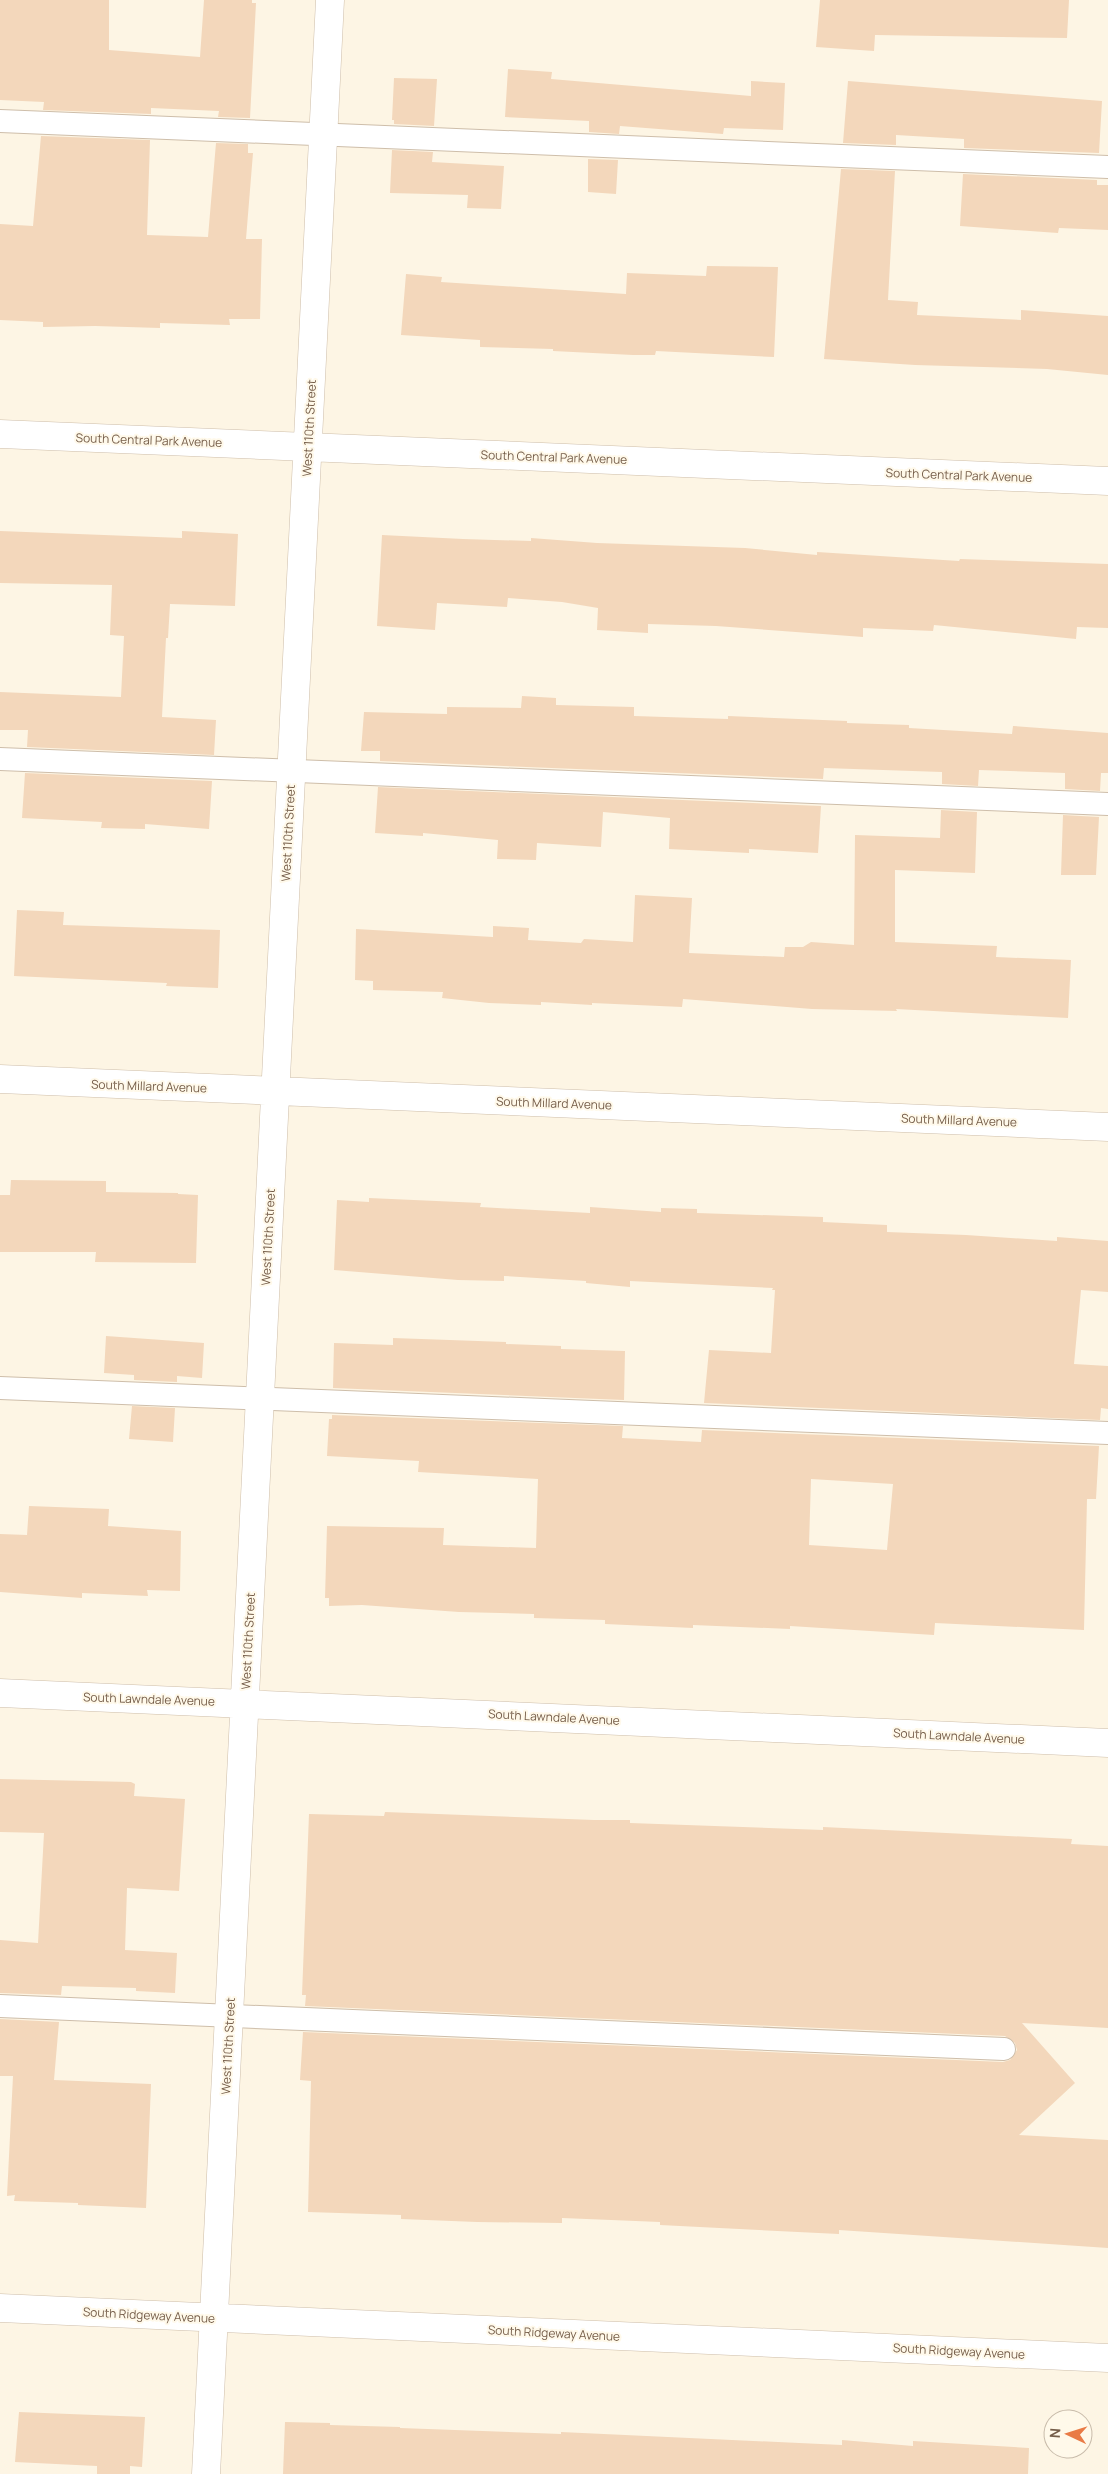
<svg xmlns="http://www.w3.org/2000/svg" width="1108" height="2474" font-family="Manrope,sans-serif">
	<rect width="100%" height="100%" fill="#fdf5e4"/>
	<path fill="#f3d7bb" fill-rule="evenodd" d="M 0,0 L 109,0 L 109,50 L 200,57 L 204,0 L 252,0 L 252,3 L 256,3 L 250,118 L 218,117 L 219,111 L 151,108 L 151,114 L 43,110 L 44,102 L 0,100 Z
		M 820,0 L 1069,0 L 1067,38 L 875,35 L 874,51 L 816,47 Z
		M 508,69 L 552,72 L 551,79 L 751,96 L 751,81 L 785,83 L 783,130 L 724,128 L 723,134 L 620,126 L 619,134 L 589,132 L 589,121 L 505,117 Z
		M 394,78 L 437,79 L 434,126 L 394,124 L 394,120 L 392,120 Z
		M 848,81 L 1102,101 L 1099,153 L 964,148 L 964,139 L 896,135 L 896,145 L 843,143 Z
		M 41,136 L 150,140 L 147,235 L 208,237 L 216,143 L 248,144 L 248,153 L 253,153 L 246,239 L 262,239 L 260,319 L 229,319 L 230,325 L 160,323 L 160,328 L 95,326 L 43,327 L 43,322 L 0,320 L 0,224 L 33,226 Z
		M 392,150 L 433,152 L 432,162 L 504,166 L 501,209 L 467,208 L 468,195 L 390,193 Z
		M 588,159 L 618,160 L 616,194 L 588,192 Z
		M 841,169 L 895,171 L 888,300 L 918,302 L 917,315 L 1021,320 L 1021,310 L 1108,316 L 1108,375 L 1047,369 L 915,365 L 824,359 Z
		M 963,174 L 1097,180 L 1097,185 L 1108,185 L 1108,230 L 1059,228 L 1058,233 L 960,226 Z
		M 707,266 L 778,267 L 774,357 L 656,351 L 655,355 L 633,355 L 553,351 L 553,349 L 480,347 L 480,340 L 401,335 L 406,274 L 442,277 L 441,282 L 626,294 L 627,273 L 706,276 Z
		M 0,531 L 182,538 L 182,531 L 238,534 L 235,606 L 170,604 L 168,638 L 166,638 L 162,717 L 216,720 L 214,755 L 27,747 L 28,730 L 0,730 L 0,692 L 121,697 L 124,636 L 110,635 L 112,585 L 0,583 Z
		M 382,535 L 463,539 L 531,541 L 531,538 L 597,543 L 745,548 L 817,555 L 817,552 L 959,561 L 960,559 L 1108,564 L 1108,628 L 1077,627 L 1076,639 L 934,625 L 933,631 L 863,628 L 863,637 L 716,626 L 648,624 L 648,633 L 597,630 L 598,608 L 562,602 L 508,598 L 507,607 L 437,603 L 435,630 L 377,626 Z
		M 522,696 L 556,698 L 556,705 L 634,707 L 634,716 L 728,719 L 728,716 L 847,721 L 847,723 L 909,725 L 909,728 L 1012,734 L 1013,726 L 1108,733 L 1108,773 L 1101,773 L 1100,791 L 1065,789 L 1065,773 L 979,770 L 978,786 L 942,784 L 942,772 L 824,768 L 823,779 L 380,761 L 380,751 L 361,751 L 364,712 L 447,714 L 447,707 L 521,708 Z
		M 25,773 L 212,781 L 209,829 L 145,824 L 145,829 L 101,828 L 102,822 L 22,818 Z
		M 378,787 L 821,806 L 818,853 L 749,849 L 749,853 L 669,849 L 670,818 L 603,812 L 601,847 L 537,843 L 536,860 L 497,859 L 498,840 L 423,833 L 423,836 L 375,833 Z
		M 941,810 L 977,812 L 975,873 L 895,870 L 895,942 L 997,946 L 996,957 L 1071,960 L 1068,1018 L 896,1009 L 897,1011 L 812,1009 L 683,999 L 682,1007 L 592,1003 L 592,1005 L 541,1002 L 541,1005 L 489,1003 L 442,998 L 443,992 L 373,990 L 373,981 L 355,980 L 356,929 L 493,937 L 493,926 L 529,928 L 528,940 L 581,943 L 584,939 L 633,942 L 635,895 L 692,898 L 689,953 L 784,957 L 785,947 L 803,947 L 811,942 L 854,945 L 855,835 L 940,838 Z
		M 1063,815 L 1099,817 L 1096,875 L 1061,875 Z
		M 17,910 L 64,912 L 63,925 L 220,930 L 218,988 L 166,986 L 167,983 L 14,976 Z
		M 11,1180 L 106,1181 L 106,1192 L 178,1193 L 178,1194 L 198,1195 L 196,1263 L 95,1262 L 96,1252 L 0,1252 L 0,1195 L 10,1195 Z
		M 369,1198 L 481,1203 L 480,1207 L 590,1213 L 590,1207 L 661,1212 L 661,1208 L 697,1209 L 697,1213 L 823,1217 L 823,1222 L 887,1225 L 887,1232 L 966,1235 L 1057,1241 L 1057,1237 L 1108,1241 L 1108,1292 L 1081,1290 L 1074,1364 L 1108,1366 L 1108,1409 L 1101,1408 L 1100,1420 L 704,1403 L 709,1350 L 771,1353 L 775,1290 L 772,1290 L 773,1288 L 630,1281 L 630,1287 L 586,1283 L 586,1281 L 504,1276 L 504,1281 L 458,1280 L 334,1270 L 337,1200 L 369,1202 Z
		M 106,1336 L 204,1343 L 202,1378 L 177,1376 L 177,1382 L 134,1380 L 134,1375 L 104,1373 Z
		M 393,1338 L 506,1342 L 506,1344 L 561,1346 L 561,1349 L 625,1351 L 624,1400 L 333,1388 L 334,1343 L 393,1345 Z
		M 132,1406 L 175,1408 L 173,1442 L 129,1439 Z
		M 332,1415 L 623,1426 L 622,1438 L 701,1442 L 702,1430 L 1099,1446 L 1096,1499 L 1087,1499 L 1084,1630 L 935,1623 L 934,1635 L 790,1626 L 790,1629 L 693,1625 L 693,1628 L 605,1624 L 605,1620 L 534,1618 L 534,1614 L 459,1612 L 362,1605 L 329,1606 L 329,1598 L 325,1598 L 327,1526 L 444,1528 L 443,1545 L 536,1548 L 538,1479 L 418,1472 L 419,1461 L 327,1456 L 329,1419 L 332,1419 ZM 811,1479 L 893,1484 L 887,1550 L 809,1545 Z
		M 29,1506 L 109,1509 L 108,1526 L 181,1531 L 180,1591 L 147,1590 L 148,1596 L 82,1593 L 82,1598 L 0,1592 L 0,1534 L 27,1535 Z
		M 0,1779 L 131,1782 L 135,1784 L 134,1796 L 185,1799 L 179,1891 L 127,1888 L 125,1950 L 177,1953 L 175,1993 L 136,1991 L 136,1988 L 62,1986 L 61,1995 L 0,1993 L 0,1940 L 38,1943 L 44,1833 L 0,1832 Z
		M 385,1812 L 594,1820 L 630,1820 L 630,1823 L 823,1830 L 823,1827 L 1072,1839 L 1071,1844 L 1108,1846 L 1108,2028 L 1022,2023 L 1075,2083 L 1019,2135 L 1108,2140 L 1108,2248 L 839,2230 L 839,2234 L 660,2225 L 660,2222 L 562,2218 L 562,2223 L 477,2222 L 401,2219 L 401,2215 L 308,2212 L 311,2081 L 300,2080 L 303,2032 L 1003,2062 L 1010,2060 L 1017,2050 L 1015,2043 L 1005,2036 L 305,2006 L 306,1995 L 302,1995 L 309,1814 L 384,1816 Z
		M 0,2019 L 59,2022 L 54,2080 L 151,2084 L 146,2208 L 78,2205 L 78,2203 L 14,2201 L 15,2195 L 7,2196 L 13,2076 L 0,2076 Z
		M 19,2412 L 145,2417 L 142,2467 L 130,2466 L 130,2474 L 97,2474 L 97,2466 L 15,2462 Z
		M 285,2422 L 330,2423 L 330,2425 L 400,2427 L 400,2428 L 561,2434 L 561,2432 L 842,2445 L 842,2440 L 913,2446 L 913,2441 L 1029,2448 L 1028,2474 L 283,2474 Z"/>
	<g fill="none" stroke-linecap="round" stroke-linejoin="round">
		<defs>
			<path id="service" d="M 0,121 L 1108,167
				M 0,759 L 1108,804
				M 0,1388 L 1108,1433
				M 0,2006 L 1004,2049"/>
			<path id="minor" d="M 0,434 L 1108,481
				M 0,1079 L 1108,1127
				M 0,1693 L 1108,1743
				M 0,2308 L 1108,2358
				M 206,2474 L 330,0"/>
		</defs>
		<use href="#service" stroke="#cebeaa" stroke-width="24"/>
		<use href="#minor" stroke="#cebeaa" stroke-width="29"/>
		<use href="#service" stroke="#fff" stroke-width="22"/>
		<use href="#minor" stroke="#fff" stroke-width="28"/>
	</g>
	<g text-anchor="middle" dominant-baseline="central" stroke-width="4" stroke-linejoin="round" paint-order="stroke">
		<g font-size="12" fill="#755d49" stroke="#fff9ea">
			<text transform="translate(309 428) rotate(-87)">West 110th Street</text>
			<text transform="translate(149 440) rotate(2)">South Central Park Avenue</text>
			<text transform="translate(554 457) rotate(2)">South Central Park Avenue</text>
			<text transform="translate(959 475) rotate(2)">South Central Park Avenue</text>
			<text transform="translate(288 833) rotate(-87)">West 110th Street</text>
			<text transform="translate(149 1086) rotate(2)">South Millard Avenue</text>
			<text transform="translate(554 1103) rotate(2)">South Millard Avenue</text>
			<text transform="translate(959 1120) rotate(2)">South Millard Avenue</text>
			<text transform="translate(268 1237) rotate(-87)">West 110th Street</text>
			<text transform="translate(248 1641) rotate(-87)">West 110th Street</text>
			<text transform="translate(149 1699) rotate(2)">South Lawndale Avenue</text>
			<text transform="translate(554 1717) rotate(3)">South Lawndale Avenue</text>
			<text transform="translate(959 1736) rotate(3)">South Lawndale Avenue</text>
			<text transform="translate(228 2046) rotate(-87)">West 110th Street</text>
			<text transform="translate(149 2315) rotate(3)">South Ridgeway Avenue</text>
			<text transform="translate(554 2333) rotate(3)">South Ridgeway Avenue</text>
			<text transform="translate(959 2351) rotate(3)">South Ridgeway Avenue</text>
		</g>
	</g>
	<g transform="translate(1068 2434) rotate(274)"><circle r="24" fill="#fff9ea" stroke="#c8bbaa"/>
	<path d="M0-4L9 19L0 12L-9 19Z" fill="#e97b46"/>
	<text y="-8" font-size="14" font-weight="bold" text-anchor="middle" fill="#755d49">N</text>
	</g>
</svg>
